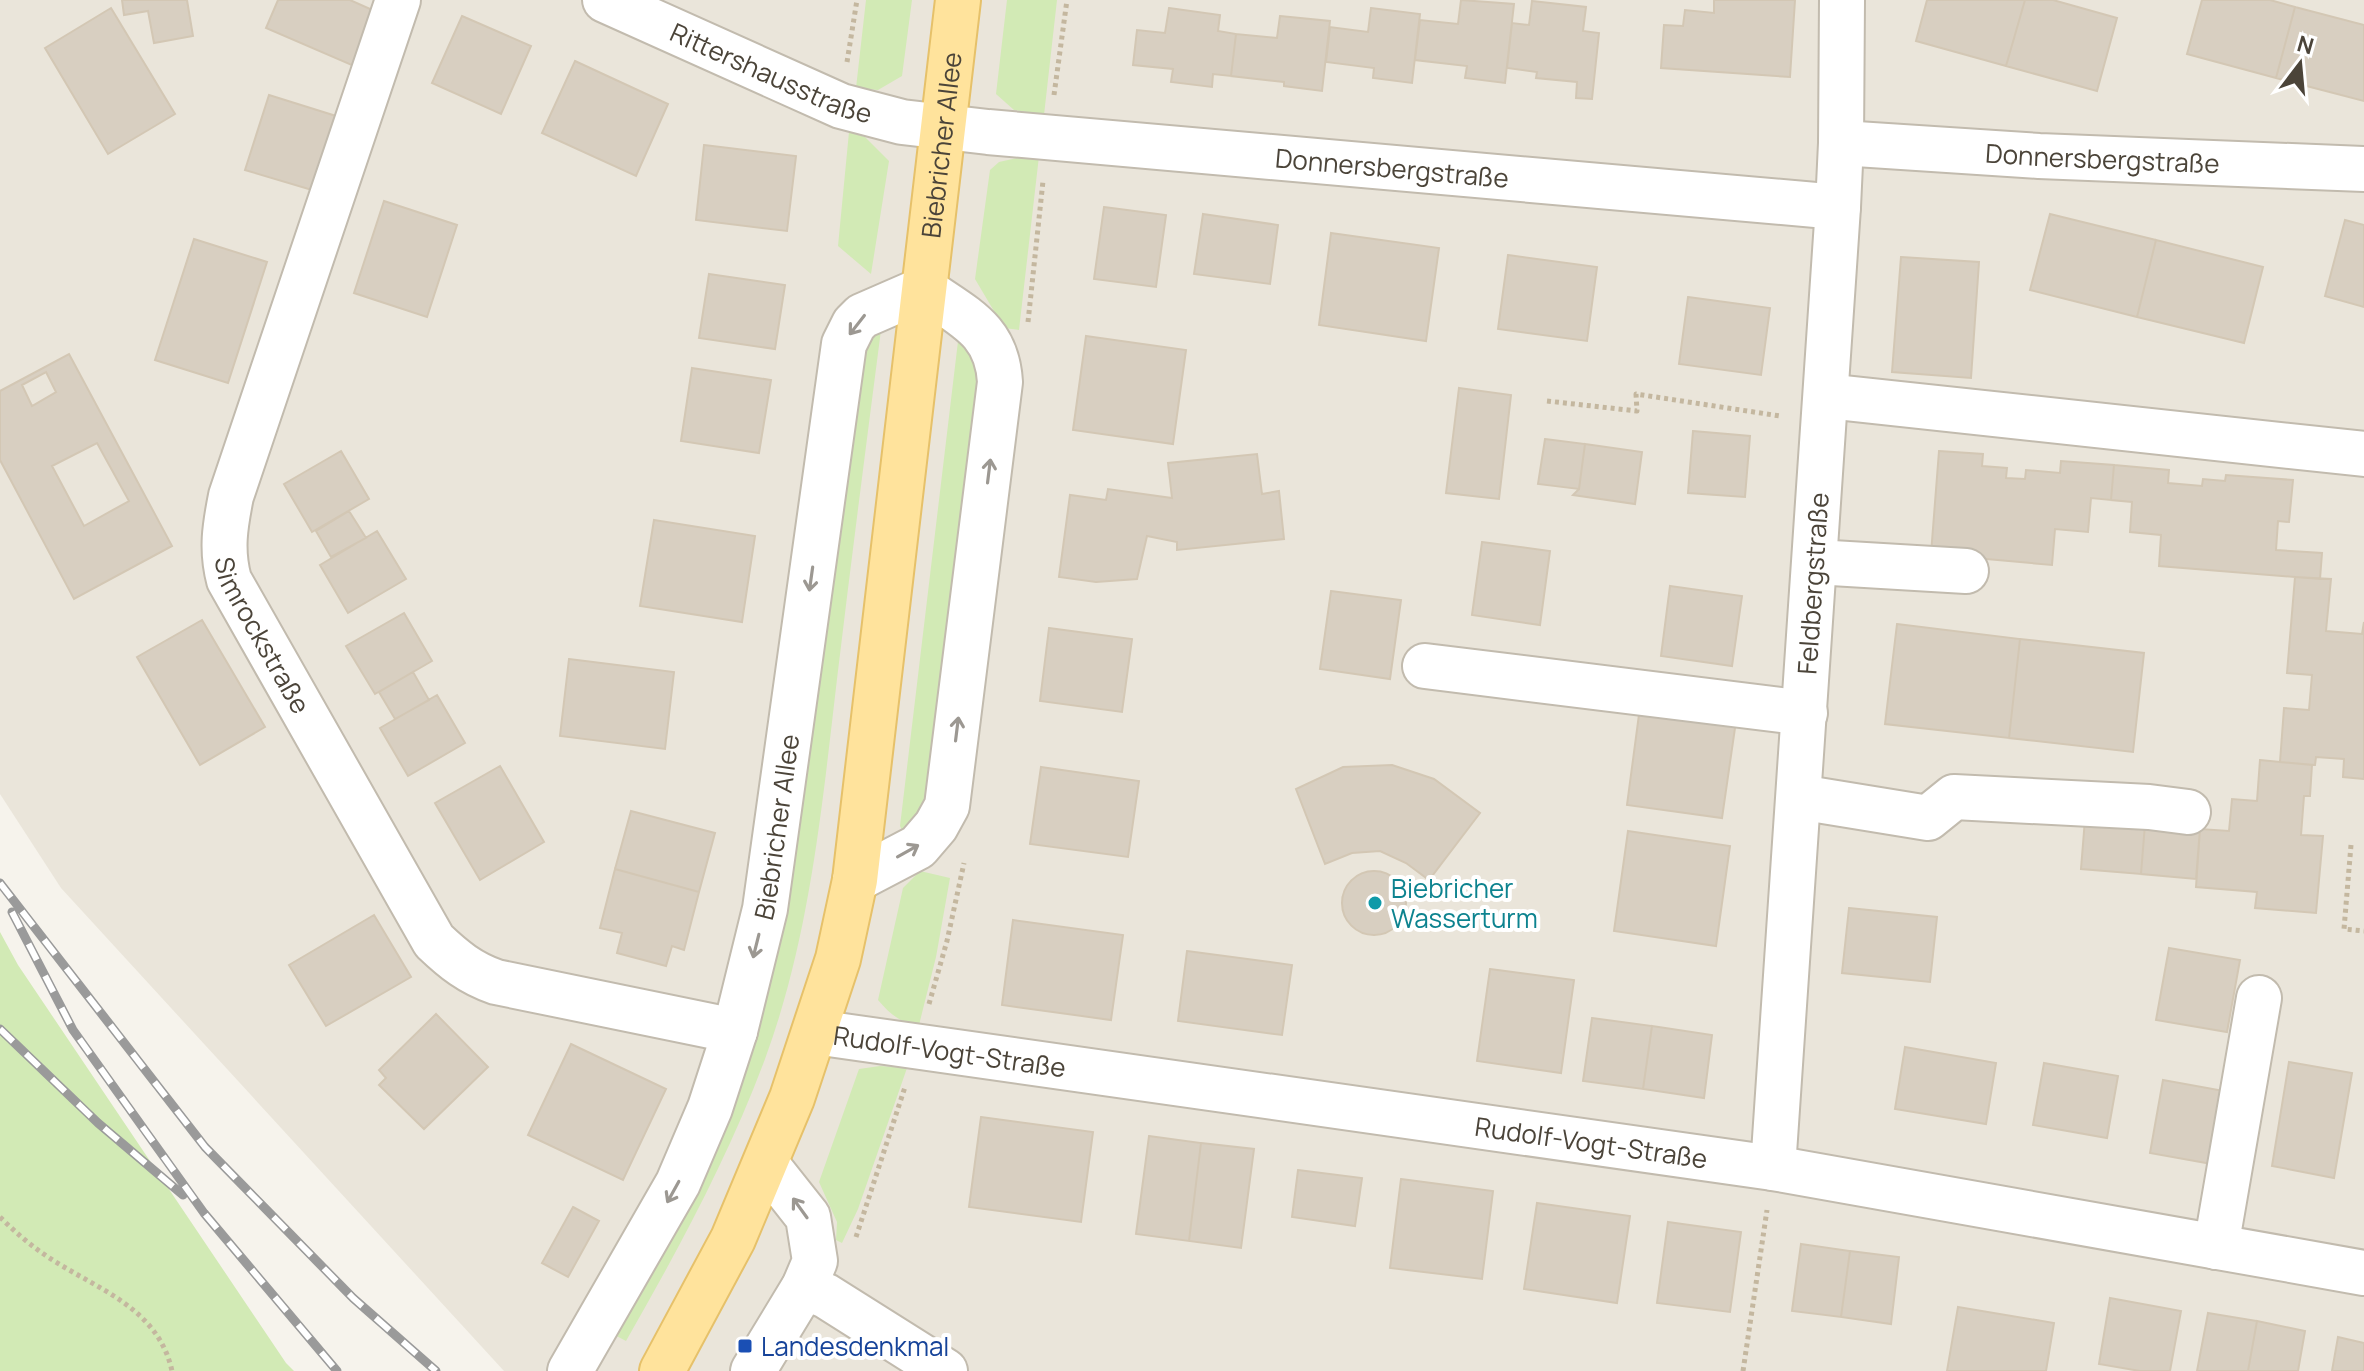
<svg xmlns="http://www.w3.org/2000/svg" width="2364" height="1371" font-family="Manrope,sans-serif">
	<rect width="100%" height="100%" fill="#f6f3ec"/>
	<path fill="#eae5da" d="M 0,0 L 2364,0 L 2364,1371 L 504,1371 L 61,888 L 0,794 Z"/>
	<path fill="#d2eab5" d="M 866,0 L 912,0 L 902,76 L 878,90 L 856,88 Z
		M 1007,0 L 1057,0 L 1044,115 L 1014,110 L 996,94 Z
		M 849,132 L 865,137 L 889,161 L 871,274 L 838,246 Z
		M 1026,156 L 1039,156 L 1019,330 L 1004,328 L 975,279 L 990,170 L 999,162 Z
		M 881,330 C 866,446 851,562 837,679 C 822,806 810,937 765,1059 C 728,1158 678,1250 626,1341 L 609,1332 L 696,1167 L 854,345 Z
		M 959,333 L 983,366 L 937,791 L 902,830 L 900,826 Z
		M 920,871 L 950,878 L 936,957 L 919,1025 C 901,1024 889,1013 878,1000 L 903,888 Z
		M 0,932 L 18,965 L 286,1363 L 294,1371 L 0,1371 Z
		M 880,1066 L 907,1068 L 858,1209 L 842,1243 L 836,1240 L 837,1222 L 819,1182 L 859,1069 Z"/>
	<path fill="#d8cfc1" stroke="#d3c7b4" stroke-width="2" fill-rule="evenodd" d="M 122,0 L 187,0 L 193,36 L 154,43 L 148,11 L 124,15 Z
		M 278,0 L 350,0 L 377,12 L 354,66 L 266,28 Z
		M 1461,0 L 1514,4 L 1505,83 L 1465,78 L 1467,66 L 1415,60 L 1420,20 L 1458,24 Z
		M 1714,0 L 1795,0 L 1790,77 L 1661,68 L 1664,25 L 1683,26 L 1685,10 L 1714,13 Z
		M 1927,0 L 2025,0 L 2006,66 L 1916,41 Z
		M 2025,0 L 2053,0 L 2117,18 L 2097,91 L 2006,66 Z
		M 2202,0 L 2270,0 L 2295,7 L 2276,78 L 2187,54 Z
		M 1532,1 L 1586,7 L 1583,31 L 1599,33 L 1592,99 L 1576,98 L 1577,82 L 1536,78 L 1537,72 L 1507,68 L 1512,23 L 1529,25 Z
		M 2295,7 L 2364,25 L 2364,101 L 2276,78 Z
		M 111,8 L 175,114 L 108,154 L 45,48 Z
		M 1169,8 L 1220,15 L 1218,31 L 1236,34 L 1231,76 L 1213,74 L 1212,87 L 1171,82 L 1173,69 L 1133,65 L 1137,30 L 1165,33 Z
		M 1371,8 L 1420,14 L 1412,83 L 1373,78 L 1374,68 L 1326,62 L 1330,27 L 1368,32 Z
		M 462,16 L 531,46 L 501,114 L 432,83 Z
		M 1280,16 L 1330,21 L 1322,91 L 1284,86 L 1284,82 L 1231,76 L 1236,34 L 1277,38 Z
		M 575,61 L 668,104 L 636,176 L 542,133 Z
		M 269,95 L 336,116 L 312,190 L 245,170 Z
		M 704,145 L 796,156 L 787,231 L 696,220 Z
		M 384,201 L 457,225 L 427,317 L 354,293 Z
		M 1104,207 L 1166,215 L 1156,287 L 1094,279 Z
		M 1203,214 L 1278,225 L 1270,284 L 1194,274 Z
		M 2050,214 L 2156,240 L 2137,317 L 2030,290 Z
		M 2345,220 L 2364,225 L 2364,307 L 2325,296 Z
		M 1331,233 L 1439,248 L 1426,341 L 1319,325 Z
		M 194,239 L 267,262 L 228,383 L 155,360 Z
		M 2156,240 L 2263,267 L 2244,343 L 2137,317 Z
		M 1508,255 L 1597,267 L 1587,341 L 1498,329 Z
		M 1901,257 L 1979,262 L 1971,378 L 1892,372 Z
		M 709,274 L 785,285 L 775,349 L 699,338 Z
		M 1688,297 L 1770,308 L 1761,375 L 1679,364 Z
		M 1086,336 L 1186,350 L 1173,444 L 1073,430 Z
		M 69,354 L 172,546 L 74,599 L 0,460 L 0,391 ZM 46,372 L 56,392 L 32,406 L 22,385 ZM 97,443 L 129,501 L 84,526 L 52,466 Z
		M 692,368 L 771,380 L 759,453 L 681,441 Z
		M 1459,388 L 1511,395 L 1499,499 L 1446,493 Z
		M 1693,431 L 1750,436 L 1745,497 L 1688,493 Z
		M 1545,439 L 1585,444 L 1579,489 L 1538,484 Z
		M 1585,444 L 1642,452 L 1635,504 L 1573,495 L 1579,489 Z
		M 341,451 L 369,499 L 312,532 L 284,484 Z
		M 1939,451 L 1983,454 L 1982,466 L 2007,468 L 2006,478 L 2025,479 L 2026,470 L 2060,473 L 2061,461 L 2114,465 L 2111,500 L 2091,498 L 2088,532 L 2055,529 L 2052,565 L 1931,554 Z
		M 1257,454 L 1262,494 L 1279,491 L 1284,539 L 1177,550 L 1177,542 L 1147,536 L 1137,579 L 1096,582 L 1059,577 L 1070,495 L 1106,500 L 1108,489 L 1172,498 L 1168,463 Z
		M 2114,465 L 2169,470 L 2168,483 L 2202,486 L 2203,479 L 2225,481 L 2226,475 L 2293,480 L 2289,522 L 2278,521 L 2276,550 L 2322,553 L 2320,579 L 2159,566 L 2161,535 L 2130,532 L 2132,502 L 2111,500 Z
		M 349,511 L 366,538 L 331,557 L 316,531 Z
		M 654,520 L 755,536 L 742,622 L 640,606 Z
		M 377,531 L 406,579 L 348,613 L 320,565 Z
		M 1482,542 L 1550,551 L 1540,625 L 1472,615 Z
		M 2295,577 L 2331,579 L 2326,631 L 2362,634 L 2364,622 L 2364,779 L 2343,777 L 2344,759 L 2316,757 L 2315,765 L 2280,762 L 2284,708 L 2309,710 L 2312,675 L 2287,673 Z
		M 1670,586 L 1742,596 L 1732,666 L 1661,656 Z
		M 1331,591 L 1401,600 L 1390,679 L 1320,669 Z
		M 404,613 L 432,661 L 375,694 L 346,646 Z
		M 202,620 L 265,727 L 200,765 L 137,657 Z
		M 1897,624 L 2020,639 L 2009,738 L 1885,724 Z
		M 1049,628 L 1132,639 L 1122,712 L 1040,701 Z
		M 2020,639 L 2144,653 L 2133,752 L 2009,738 Z
		M 569,659 L 674,672 L 665,749 L 560,736 Z
		M 413,672 L 429,700 L 395,719 L 379,692 Z
		M 437,695 L 465,743 L 408,776 L 380,728 Z
		M 1640,707 L 1736,721 L 1722,818 L 1627,805 Z
		M 2260,760 L 2312,765 L 2310,796 L 2304,796 L 2301,835 L 2323,836 L 2316,913 L 2255,908 L 2257,892 L 2196,887 L 2200,829 L 2229,831 L 2232,799 L 2257,801 Z
		M 1392,765 L 1434,779 L 1480,813 L 1429,880 L 1406,863 L 1380,851 L 1352,853 L 1325,864 L 1296,789 L 1343,767 Z
		M 500,766 L 544,842 L 480,880 L 435,803 Z
		M 1041,767 L 1139,781 L 1128,857 L 1030,844 Z
		M 631,811 L 715,833 L 699,892 L 615,869 Z
		M 2085,819 L 2145,824 L 2141,874 L 2081,869 Z
		M 2145,824 L 2200,829 L 2196,879 L 2141,874 Z
		M 1628,831 L 1730,846 L 1716,946 L 1614,931 Z
		M 615,869 L 699,892 L 684,950 L 672,946 L 666,966 L 617,953 L 622,933 L 600,928 Z
		M1342 903a32 32 0 1 1 64 0a32 32 0 1 1-64 0Z
		M 1849,908 L 1937,917 L 1930,982 L 1842,973 Z
		M 374,915 L 411,977 L 326,1026 L 289,965 Z
		M 1013,920 L 1123,935 L 1111,1020 L 1002,1005 Z
		M 2169,948 L 2240,960 L 2227,1032 L 2156,1020 Z
		M 1187,951 L 1292,965 L 1282,1035 L 1178,1021 Z
		M 1490,969 L 1574,980 L 1561,1073 L 1477,1061 Z
		M 436,1014 L 488,1067 L 424,1129 L 379,1085 L 386,1078 L 379,1070 Z
		M 1592,1018 L 1652,1026 L 1643,1089 L 1583,1081 Z
		M 1652,1026 L 1712,1035 L 1704,1098 L 1643,1089 Z
		M 571,1044 L 666,1089 L 623,1180 L 528,1135 Z
		M 1905,1047 L 1996,1063 L 1986,1124 L 1895,1109 Z
		M 2289,1062 L 2352,1073 L 2334,1178 L 2272,1166 Z
		M 2044,1063 L 2118,1076 L 2107,1138 L 2033,1125 Z
		M 2163,1080 L 2235,1093 L 2223,1166 L 2150,1153 Z
		M 981,1117 L 1093,1132 L 1081,1222 L 969,1207 Z
		M 1149,1136 L 1201,1143 L 1189,1241 L 1136,1234 Z
		M 1201,1143 L 1254,1149 L 1241,1248 L 1189,1241 Z
		M 1298,1170 L 1362,1178 L 1355,1226 L 1292,1217 Z
		M 1401,1179 L 1493,1191 L 1482,1279 L 1390,1268 Z
		M 1537,1203 L 1630,1216 L 1617,1303 L 1524,1289 Z
		M 573,1207 L 599,1221 L 568,1277 L 542,1263 Z
		M 1668,1222 L 1741,1232 L 1730,1312 L 1657,1303 Z
		M 1801,1244 L 1850,1251 L 1841,1317 L 1792,1311 Z
		M 1850,1251 L 1899,1257 L 1891,1324 L 1841,1317 Z
		M 2110,1298 L 2181,1311 L 2170,1371 L 2140,1371 L 2099,1364 Z
		M 1958,1307 L 2054,1323 L 2046,1371 L 1947,1371 Z
		M 2208,1313 L 2257,1321 L 2248,1371 L 2197,1371 Z
		M 2257,1321 L 2305,1331 L 2298,1371 L 2248,1371 Z
		M 2338,1337 L 2364,1343 L 2364,1371 L 2332,1371 Z"/>
	<g fill="none" stroke-linecap="round" stroke-linejoin="round">
		<defs>
			<g id="minor">
				<path id="s1" d="M 398,0 L 231,496 C 225,526 221,550 229,580 L 434,941 C 454,960 470,973 496,982 L 735,1031"/>
				<path id="s2" d="M 605,0 L 841,106 L 902,122 L 988,132 L 1838,207"/>
				<path id="s3" d="M 1841,143 L 2039,156 L 2364,169"/>
				<path d="M 1826,396 L 2364,454"/>
				<path d="M 1815,562 L 1966,571"/>
				<path d="M 1425,666 L 1805,713"/>
				<path d="M 1799,797 L 1928,818 L 1954,797 L 2149,807 L 2188,812"/>
				<path id="s4" d="M 815,1032 L 1773,1168 L 2364,1273"/>
				<path id="s5" d="M 1773,1168 L 1838,207 L 1841,143 L 1842,0"/>
				<path d="M 2216,1247 L 2259,998"/>
				<path d="M 804,1287 L 826,1296 L 945,1371"/>
				<path id="s6" d="M 570,1371 L 678,1183 L 710,1108 L 735,1031 L 765,909 L 844,344 L 854,324 L 862,316 L 924,289 C 963,317 997,329 1000,382 L 947,806 L 936,826 L 918,847 L 855,880"/>
				<path d="M 753,1371 L 804,1287 L 815,1261 L 808,1217 L 766,1164"/>
			</g>
			<g id="major">
				<path id="s7" d="M 662,1371 L 733,1239 L 792,1098 L 838,959 L 855,880 L 958,0"/>
			</g>
		</defs>
		<use href="#minor" stroke="#c2bbae" stroke-width="48"/>
		<use href="#major" stroke="#e6c16a" stroke-width="48"/>
		<path stroke="#c4b79f" stroke-width="5" stroke-dasharray="4 4" stroke-linecap="butt" d="M 847,62 L 857,0
			M 1054,95 L 1067,0
			M 1028,322 L 1043,181
			M 1547,401 L 1637,411 L 1636,394 L 1780,416
			M 2351,845 L 2344,929 L 2364,931
			M 929,1004 L 947,941 L 964,863
			M 0,1217 C 15,1232 30,1245 48,1257 C 96,1289 158,1307 172,1371
			M 856,1237 L 905,1087
			M 1743,1371 L 1767,1210"/>
		<use href="#minor" stroke="#fff" stroke-width="44"/>
		<use href="#major" stroke="#ffe39c" stroke-width="44"/>
		<defs>
			<path id="rail" d="M 0,883 L 205,1147 L 353,1298 L 436,1371
				M 12,912 L 73,1030 L 204,1213 L 337,1371
				M 0,1029 L 98,1123 L 183,1195"/>
		</defs>
		<use href="#rail" stroke="#9a9a9a" stroke-width="9"/>
		<use href="#rail" stroke="#fff" stroke-width="6" stroke-dasharray="18" stroke-linecap="butt"/>
	</g>
	<defs><path id="oneway-shaft" d="M-6 0H5M1.5-3L5.5 0L1.5 3" fill="none" stroke-width="1.6" stroke-linecap="round" stroke-linejoin="round" transform="scale(2)"/></defs>
	<g stroke="#9c9892">
		<use href="#oneway-shaft" transform="translate(857 325) rotate(128)"/>
		<use href="#oneway-shaft" transform="translate(989 471) rotate(-83)"/>
		<use href="#oneway-shaft" transform="translate(811 579) rotate(98)"/>
		<use href="#oneway-shaft" transform="translate(957 729) rotate(-83)"/>
		<use href="#oneway-shaft" transform="translate(908 851) rotate(-29)"/>
		<use href="#oneway-shaft" transform="translate(756 946) rotate(104)"/>
		<use href="#oneway-shaft" transform="translate(673 1192) rotate(119)"/>
		<use href="#oneway-shaft" transform="translate(800 1208) rotate(-126)"/>
	</g>
	<circle fill="#0f9aa8" stroke="#fff" stroke-width="3" cx="1375" cy="903" r="8"/>
	<rect fill="#1a4fb4" stroke="#fff" stroke-width="3" x="737" y="1338" width="16" height="16" rx="4"/>
	<g text-anchor="middle" dominant-baseline="central" stroke-width="8" stroke-linejoin="round" paint-order="stroke">
		<g font-size="26" fill="#4b4439" stroke="#fff">
			<text stroke="none"><textPath href="#s2" startOffset="182">Rittershausstraße</textPath></text>
			<text stroke="none"><textPath href="#s7" startOffset="1270">Biebricher Allee</textPath></text>
			<text stroke="none"><textPath href="#s3" startOffset="262">Donnersbergstraße</textPath></text>
			<text stroke="none"><textPath href="#s2" startOffset="814">Donnersbergstraße</textPath></text>
			<text stroke="none"><textPath href="#s5" startOffset="586">Feldbergstraße</textPath></text>
			<text stroke="none"><textPath href="#s1" startOffset="672">Simrockstraße</textPath></text>
			<text stroke="none"><textPath href="#s6" startOffset="588">Biebricher Allee</textPath></text>
			<text stroke="none"><textPath href="#s4" startOffset="136">Rudolf-Vogt-Straße</textPath></text>
			<text stroke="none"><textPath href="#s4" startOffset="784">Rudolf-Vogt-Straße</textPath></text>
		</g>
		<g font-size="26" fill="#0d838f" stroke="#fff" text-anchor="start">
			<text x="1391" y="888">Biebricher<tspan x="1391" dy="30">Wasserturm</tspan></text>
		</g>
		<g font-size="26" fill="#164399" stroke="#fff" text-anchor="start">
			<text x="761" y="1346">Landesdenkmal</text>
		</g>
	</g>
	<g transform="translate(2300 64) rotate(16)" stroke="#ffffff" stroke-width="6" paint-order="stroke">
	<path d="M0-6L14 30L0 20L-14 30Z" fill="#4b4439"/>
	<text y="-12" font-size="22" font-weight="bold" text-anchor="middle" fill="#4b4439">N</text>
	</g>
</svg>
